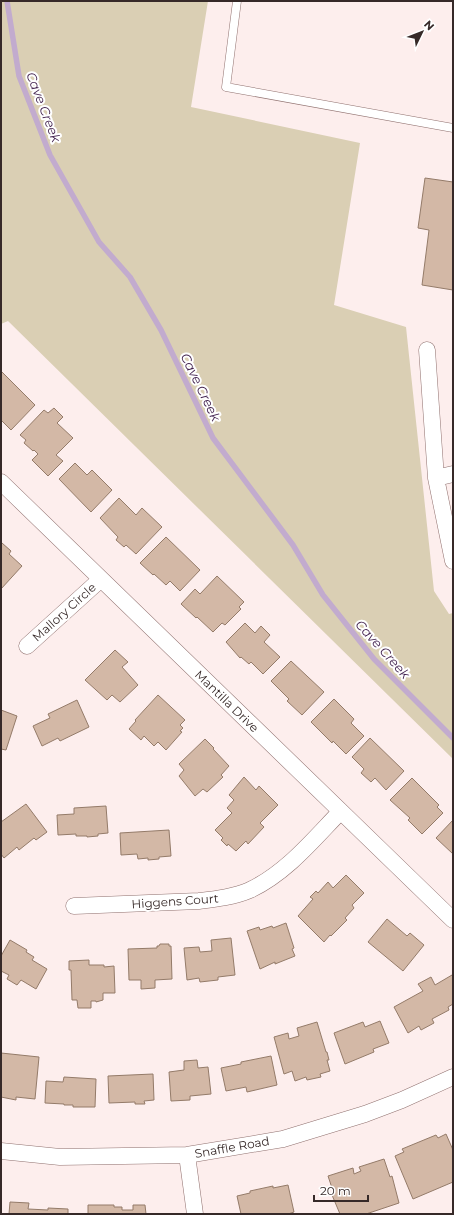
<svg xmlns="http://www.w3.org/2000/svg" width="454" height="1215" font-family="Montserrat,sans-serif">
	<rect width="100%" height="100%" fill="#fdeeed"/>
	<path fill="#dacfb4" d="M 1,1 L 208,1 L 191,107 L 360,143 L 334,305 L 406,327 L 434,591 L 449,614 L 453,613 L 453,759 L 8,321 L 1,324 Z"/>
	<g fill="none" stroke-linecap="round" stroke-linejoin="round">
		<path stroke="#c2abce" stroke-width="5.5" d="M 7,1 L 19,76 L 50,155 L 99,242 L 130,277 L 161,330 L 213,438 L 293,545 L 323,595 L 374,659 L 453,738"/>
	</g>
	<path fill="#d3b8a6" stroke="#947b69" d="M 425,178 L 453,182 L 453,290 L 422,285 L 429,230 L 418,228 Z
		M 1,371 L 35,405 L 11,430 L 1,420 Z
		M 54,408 L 63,417 L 57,423 L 73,438 L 56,455 L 63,461 L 48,476 L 32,460 L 38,454 L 34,450 L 33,451 L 24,443 L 26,440 L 20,435 L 44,410 L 48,413 Z
		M 75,463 L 87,475 L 92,470 L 112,490 L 91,512 L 59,479 Z
		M 119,498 L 136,515 L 142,508 L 162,527 L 136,554 L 126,545 L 124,547 L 116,540 L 118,537 L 100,518 Z
		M 166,537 L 200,570 L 180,591 L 170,581 L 166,585 L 154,574 L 153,575 L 140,563 Z
		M 1,543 L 2,543 L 11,551 L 9,554 L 22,566 L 1,589 Z
		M 217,576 L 244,602 L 239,607 L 241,609 L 225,625 L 222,623 L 213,632 L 197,617 L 196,618 L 181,604 L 195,589 L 200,594 Z
		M 245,623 L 255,633 L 261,626 L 270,635 L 264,642 L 280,657 L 263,674 L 251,662 L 249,664 L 241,657 L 240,658 L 226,642 Z
		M 115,650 L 128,662 L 122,667 L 138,685 L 120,702 L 112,695 L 107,700 L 85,680 Z
		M 291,661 L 324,692 L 302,715 L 287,701 L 289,699 L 271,681 Z
		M 158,695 L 185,720 L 180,725 L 183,728 L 180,731 L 182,732 L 166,750 L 158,742 L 154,746 L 144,736 L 141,740 L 129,729 L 136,721 L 135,720 Z
		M 334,699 L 354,719 L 351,723 L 364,736 L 346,754 L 333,741 L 332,743 L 311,722 Z
		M 77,700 L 89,727 L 60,741 L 58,738 L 42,746 L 33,726 L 50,718 L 48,714 Z
		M 1,710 L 17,716 L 6,750 L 1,749 Z
		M 370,738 L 404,771 L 386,790 L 375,778 L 371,782 L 361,773 L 364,769 L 352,757 Z
		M 205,739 L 214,748 L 213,749 L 229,766 L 221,775 L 223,777 L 207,792 L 203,789 L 195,796 L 179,776 L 184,770 L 179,764 Z
		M 244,777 L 256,790 L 259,786 L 278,805 L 260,823 L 264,827 L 248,844 L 246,841 L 236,851 L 228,844 L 227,846 L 221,840 L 223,838 L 215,830 L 232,813 L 227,808 L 234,800 L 229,795 Z
		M 412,778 L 439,805 L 437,807 L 443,813 L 422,834 L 408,820 L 410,818 L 390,800 Z
		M 26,804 L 47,832 L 36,840 L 34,838 L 19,850 L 17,847 L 4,858 L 1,854 L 1,822 Z
		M 106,806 L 108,833 L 98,834 L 98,836 L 87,837 L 87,836 L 76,836 L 76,834 L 58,835 L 57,815 L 74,814 L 74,808 Z
		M 453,820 L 453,854 L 436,838 Z
		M 169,830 L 171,856 L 159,857 L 159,859 L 148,860 L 148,858 L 138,859 L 137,854 L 121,855 L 120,833 Z
		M 346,875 L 364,893 L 352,905 L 354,908 L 345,918 L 347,920 L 331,936 L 330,935 L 324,942 L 298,916 L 313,899 L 310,897 L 316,891 L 318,893 L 328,882 L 333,888 Z
		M 387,919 L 407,936 L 410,933 L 424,945 L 403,971 L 368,942 Z
		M 286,923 L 294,948 L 292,949 L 295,956 L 275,964 L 275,962 L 260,969 L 247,931 L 259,927 L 260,930 L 272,926 L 273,928 Z
		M 231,938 L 235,975 L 218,977 L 218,980 L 200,982 L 199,978 L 187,980 L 184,948 L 199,947 L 200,952 L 212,951 L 211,940 Z
		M 10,940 L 27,950 L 26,952 L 34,957 L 32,960 L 47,969 L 36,989 L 21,980 L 17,985 L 7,979 L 9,975 L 1,971 L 1,956 Z
		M 160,944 L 169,944 L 169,946 L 171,946 L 172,979 L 155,980 L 155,988 L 141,989 L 141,980 L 129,980 L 128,949 L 157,948 L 157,946 L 159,946 Z
		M 89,960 L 89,965 L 104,965 L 104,967 L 114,966 L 115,993 L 103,993 L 103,1000 L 96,1002 L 96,1001 L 91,1001 L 91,1008 L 78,1008 L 77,1000 L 72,1000 L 71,970 L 69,970 L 69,961 Z
		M 452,975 L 453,977 L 453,1004 L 448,1007 L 449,1010 L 432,1019 L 434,1023 L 421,1030 L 419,1026 L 408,1033 L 394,1007 L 423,991 L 418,984 L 431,977 L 435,985 Z
		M 380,1021 L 389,1043 L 373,1049 L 374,1052 L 345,1064 L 334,1033 L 363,1022 L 365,1027 Z
		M 317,1022 L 326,1052 L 327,1052 L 329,1060 L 327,1060 L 330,1071 L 320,1074 L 321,1077 L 307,1080 L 306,1077 L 295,1081 L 292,1071 L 284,1074 L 274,1037 L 288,1033 L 289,1039 L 299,1036 L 297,1028 Z
		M 1,1053 L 39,1057 L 35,1099 L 16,1097 L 16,1100 L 1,1097 Z
		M 271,1056 L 277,1085 L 247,1092 L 246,1087 L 226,1091 L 221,1068 L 241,1064 L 241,1062 Z
		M 197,1060 L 198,1068 L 208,1067 L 211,1094 L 190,1096 L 190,1100 L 171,1101 L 169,1072 L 184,1070 L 184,1061 Z
		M 153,1074 L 154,1100 L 144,1101 L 145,1104 L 135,1104 L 135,1102 L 109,1103 L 108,1076 Z
		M 64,1077 L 96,1079 L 95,1107 L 73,1107 L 73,1105 L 64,1105 L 64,1104 L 45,1103 L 46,1081 L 63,1082 Z
		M 446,1134 L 453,1150 L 453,1182 L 413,1199 L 395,1156 L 404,1152 L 402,1149 L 436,1135 L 438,1138 Z
		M 384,1159 L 390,1177 L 392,1176 L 399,1203 L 366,1214 L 340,1214 L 332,1195 L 334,1194 L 328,1176 L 353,1168 L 354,1174 L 361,1171 L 359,1167 Z
		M 288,1185 L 294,1212 L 288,1214 L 241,1214 L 237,1196 L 250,1193 L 250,1191 L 273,1186 L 273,1188 Z
		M 10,1202 L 29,1203 L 28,1209 L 48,1210 L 48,1208 L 68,1209 L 68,1214 L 9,1214 Z
		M 88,1205 L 114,1205 L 114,1207 L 122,1207 L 122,1210 L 133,1210 L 133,1205 L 145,1205 L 146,1214 L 88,1214 Z"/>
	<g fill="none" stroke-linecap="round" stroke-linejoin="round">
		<defs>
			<path id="service" d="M 237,1 L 226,87 L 453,128"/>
			<path id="minor" d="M 427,350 L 436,478 L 453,561
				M 436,478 L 453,474
				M 1,482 L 453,920
				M 27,646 L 101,579
				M 74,906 L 199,901 C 216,899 234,897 250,890 C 286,873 313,840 340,812
				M 1,1151 L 60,1157 L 187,1155 L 283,1139 L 365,1114 L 402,1100 L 453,1077
				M 187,1155 L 195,1214"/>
		</defs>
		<use href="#service" stroke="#90716f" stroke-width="9"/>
		<use href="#minor" stroke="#90716f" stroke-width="17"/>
		<use href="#service" stroke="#fff" stroke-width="8"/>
		<use href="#minor" stroke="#fff" stroke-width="16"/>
	</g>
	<g text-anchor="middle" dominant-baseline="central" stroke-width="4" stroke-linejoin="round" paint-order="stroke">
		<g font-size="12" fill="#362928" stroke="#fff">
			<text transform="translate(64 612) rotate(-42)">Mallory Circle</text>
			<text transform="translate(227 701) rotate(44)">Mantilla Drive</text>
			<text transform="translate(175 901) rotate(-4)">Higgens Court</text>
			<text transform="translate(232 1147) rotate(-10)">Snaffle Road</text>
		</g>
		<g font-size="13" font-style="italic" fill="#432350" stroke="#fff">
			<text transform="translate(44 107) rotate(69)">Cave Creek</text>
			<text transform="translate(201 387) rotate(64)">Cave Creek</text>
			<text transform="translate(383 649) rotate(48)">Cave Creek</text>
		</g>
	</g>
	<rect width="454" height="1215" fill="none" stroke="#362928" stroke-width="4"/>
	<g transform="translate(422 32) rotate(47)" stroke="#ffffff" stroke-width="3" paint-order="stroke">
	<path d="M0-3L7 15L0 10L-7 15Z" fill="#362928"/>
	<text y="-6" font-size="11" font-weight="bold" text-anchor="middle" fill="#362928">N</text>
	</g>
	<path d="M314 1195v6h54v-6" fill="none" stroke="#362928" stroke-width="2"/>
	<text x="320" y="1195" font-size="12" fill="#362928" stroke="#ffffff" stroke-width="3" paint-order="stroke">20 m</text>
</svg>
